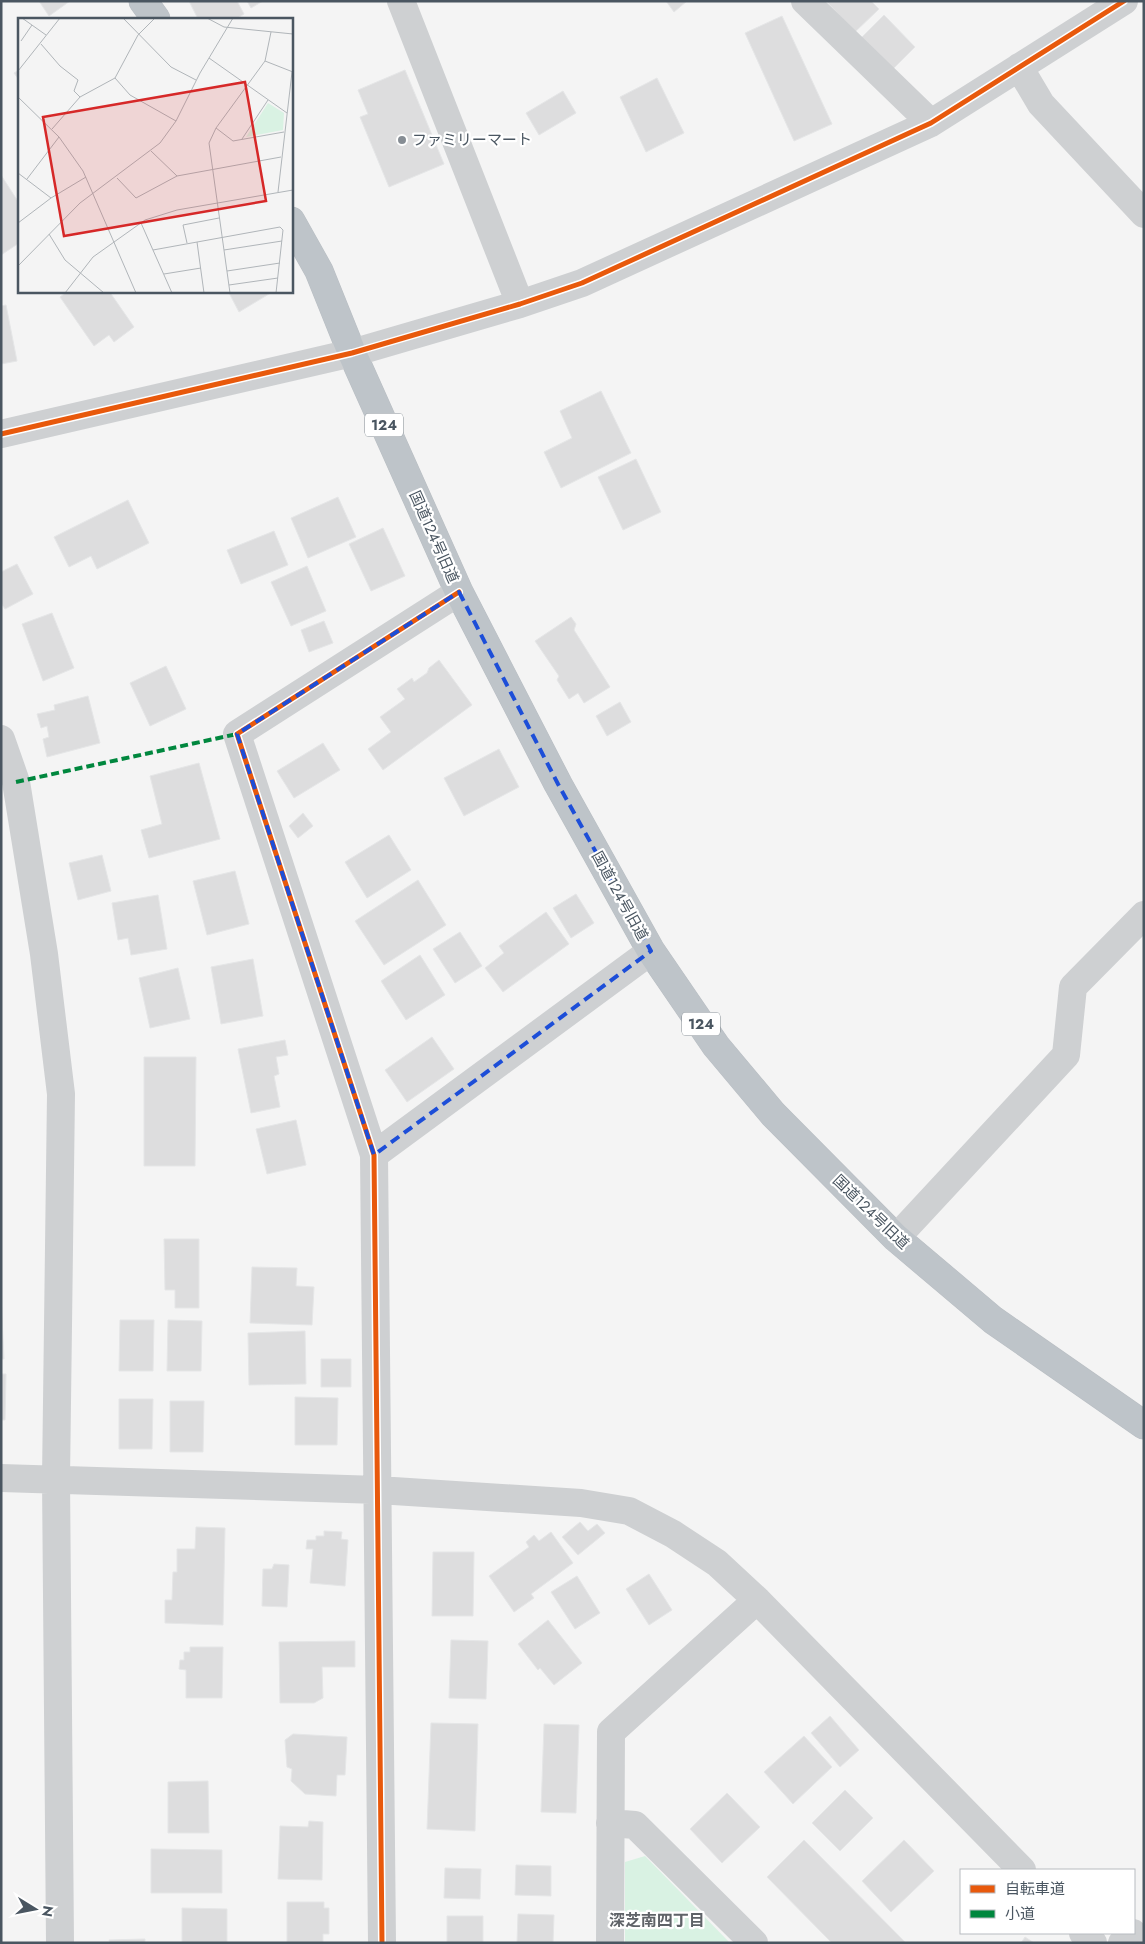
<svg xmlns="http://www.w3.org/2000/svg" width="1145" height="1944" font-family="Jost,'Noto Sans JP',sans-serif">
	<rect width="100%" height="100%" fill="#f4f4f4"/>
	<path fill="#d9f2e3" d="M 645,1856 L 730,1943 L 625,1943 L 625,1862 Z"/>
	<path fill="#ddddde" stroke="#e5e6e7" d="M 39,1 L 70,1 L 49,16 Z
		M 189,1 L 237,1 L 244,14 L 236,19 L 198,19 Z
		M 247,1 L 263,1 L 251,8 Z
		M 666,1 L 687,1 L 674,12 Z
		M 826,1 L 871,1 L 879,9 L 855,32 Z
		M 884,15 L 915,47 L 893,69 L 861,38 Z
		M 782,16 L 832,124 L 794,141 L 745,33 Z
		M 19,70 L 19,80 L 14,73 Z
		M 405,70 L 444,164 L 389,187 L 360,117 L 368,114 L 358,90 Z
		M 657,78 L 684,133 L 646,152 L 620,97 Z
		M 563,91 L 576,113 L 539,135 L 526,113 Z
		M 1,175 L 19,203 L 19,243 L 1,255 Z
		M 68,291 L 109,291 L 134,327 L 114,342 L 109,335 L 94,346 L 60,297 Z
		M 228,291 L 274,291 L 239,312 Z
		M 6,305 L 17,361 L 1,364 L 1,306 Z
		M 601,391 L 631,453 L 561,488 L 544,452 L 572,438 L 560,411 Z
		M 636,459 L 661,512 L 623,530 L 598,477 Z
		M 338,497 L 356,537 L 308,558 L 291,518 Z
		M 128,500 L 149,543 L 97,569 L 91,556 L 69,567 L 54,537 Z
		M 383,528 L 405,576 L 371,591 L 349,544 Z
		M 274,531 L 288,565 L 241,584 L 227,550 Z
		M 17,564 L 33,594 L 5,609 L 1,603 L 1,572 Z
		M 307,566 L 326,611 L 291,626 L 271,582 Z
		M 52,613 L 74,668 L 43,681 L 22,624 Z
		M 571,617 L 576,624 L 574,630 L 610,687 L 584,703 L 578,693 L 569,699 L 557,680 L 559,676 L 535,641 Z
		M 324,621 L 333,643 L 309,652 L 301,630 Z
		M 439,660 L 472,705 L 383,770 L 368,749 L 391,732 L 380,717 L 405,699 L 397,689 L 412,678 L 414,682 L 427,673 L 429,668 Z
		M 166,666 L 186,709 L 150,726 L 130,683 Z
		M 88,696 L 100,743 L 47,757 L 43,739 L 49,737 L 47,726 L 41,728 L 37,714 L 55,710 L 54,705 Z
		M 620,702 L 631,722 L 607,736 L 596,716 Z
		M 323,743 L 340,770 L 294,798 L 277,771 Z
		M 499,749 L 519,787 L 464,816 L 444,778 Z
		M 199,763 L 220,839 L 149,858 L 141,830 L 162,824 L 150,776 Z
		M 303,813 L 313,826 L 298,838 L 289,826 Z
		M 389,835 L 411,870 L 367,898 L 345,862 Z
		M 102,855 L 111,891 L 78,900 L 69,863 Z
		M 235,871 L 249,924 L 207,935 L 193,881 Z
		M 418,880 L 446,925 L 384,965 L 355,921 Z
		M 576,894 L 594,923 L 571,938 L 553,908 Z
		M 158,895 L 167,949 L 131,955 L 128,938 L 118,940 L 112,903 Z
		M 546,912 L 569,944 L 503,992 L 485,968 L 504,953 L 499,946 Z
		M 460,932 L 482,966 L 455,983 L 433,949 Z
		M 420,955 L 445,995 L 406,1020 L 381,981 Z
		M 253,959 L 263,1016 L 221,1024 L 211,967 Z
		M 178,968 L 190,1019 L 150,1028 L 139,978 Z
		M 432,1037 L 454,1069 L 407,1102 L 385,1070 Z
		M 285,1040 L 288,1055 L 276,1057 L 279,1074 L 274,1076 L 280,1107 L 251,1113 L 238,1049 Z
		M 144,1057 L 196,1057 L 195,1166 L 144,1166 Z
		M 296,1120 L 306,1165 L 267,1174 L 256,1129 Z
		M 164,1239 L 199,1239 L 199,1308 L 175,1308 L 175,1290 L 165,1290 Z
		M 252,1267 L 297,1268 L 296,1286 L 314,1287 L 312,1325 L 250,1323 Z
		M 1,1297 L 4,1359 L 1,1359 Z
		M 120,1320 L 154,1320 L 153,1371 L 119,1371 Z
		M 168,1320 L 202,1321 L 201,1371 L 167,1371 Z
		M 305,1331 L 306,1384 L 249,1385 L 248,1333 Z
		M 321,1359 L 351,1359 L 351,1387 L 321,1387 Z
		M 1,1374 L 6,1374 L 5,1420 L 1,1420 Z
		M 295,1397 L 338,1398 L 337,1445 L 295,1445 Z
		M 119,1399 L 153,1399 L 152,1449 L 119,1449 Z
		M 170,1401 L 204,1401 L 203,1452 L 170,1452 Z
		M 580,1522 L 588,1531 L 597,1524 L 605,1533 L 578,1555 L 562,1537 Z
		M 196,1527 L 225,1528 L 223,1625 L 165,1623 L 165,1600 L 172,1600 L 173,1572 L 177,1572 L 177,1549 L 195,1549 Z
		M 324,1531 L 342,1532 L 341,1539 L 348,1540 L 345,1586 L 310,1583 L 313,1549 L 306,1549 L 307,1540 L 316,1540 L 316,1536 L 324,1536 Z
		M 551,1532 L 573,1563 L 531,1594 L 534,1598 L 514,1612 L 489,1576 L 529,1547 L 526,1542 L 534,1535 L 539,1541 Z
		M 433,1552 L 474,1552 L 473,1616 L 432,1616 Z
		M 274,1564 L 289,1565 L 287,1607 L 262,1606 L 263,1569 L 272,1569 Z
		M 649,1574 L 672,1610 L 649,1625 L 626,1589 Z
		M 577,1576 L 600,1613 L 575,1629 L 551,1592 Z
		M 548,1620 L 582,1663 L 554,1685 L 540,1668 L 538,1670 L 518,1644 Z
		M 451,1640 L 488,1641 L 486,1699 L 449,1698 Z
		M 355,1641 L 355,1667 L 322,1667 L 323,1698 L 314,1703 L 280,1703 L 279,1642 Z
		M 190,1647 L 223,1647 L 222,1698 L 186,1698 L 186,1670 L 179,1669 L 180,1660 L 184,1660 L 184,1652 L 190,1652 Z
		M 830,1716 L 859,1750 L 840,1767 L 811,1733 Z
		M 431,1723 L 478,1724 L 475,1831 L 427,1829 Z
		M 544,1724 L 579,1725 L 576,1813 L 541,1812 Z
		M 293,1734 L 347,1737 L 345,1775 L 337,1775 L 336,1796 L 305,1794 L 291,1781 L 292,1769 L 287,1767 L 285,1740 Z
		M 804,1736 L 832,1767 L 793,1804 L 764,1772 Z
		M 208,1781 L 209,1833 L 168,1833 L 168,1782 Z
		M 845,1790 L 873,1818 L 840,1851 L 812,1823 Z
		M 727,1793 L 760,1827 L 722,1863 L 690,1829 Z
		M 309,1821 L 323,1822 L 322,1880 L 278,1879 L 280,1826 L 308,1827 Z
		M 804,1840 L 906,1943 L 832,1943 L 767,1877 Z
		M 904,1840 L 934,1871 L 891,1912 L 862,1881 Z
		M 151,1849 L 222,1850 L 222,1893 L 151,1893 Z
		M 516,1865 L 551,1866 L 551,1896 L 515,1895 Z
		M 445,1868 L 481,1869 L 480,1899 L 444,1898 Z
		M 287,1902 L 324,1902 L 324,1908 L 329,1908 L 329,1934 L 323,1934 L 323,1943 L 287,1943 Z
		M 182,1908 L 227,1909 L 227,1943 L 182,1943 Z
		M 518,1914 L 554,1915 L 553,1943 L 517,1943 Z
		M 447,1916 L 483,1916 L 483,1943 L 447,1943 Z
		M 1025,1937 L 1034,1943 L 1021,1943 Z
		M 145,1939 L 145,1943 L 110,1943 L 109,1940 Z"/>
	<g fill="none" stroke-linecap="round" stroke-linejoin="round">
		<defs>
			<path id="highway" d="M 143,1 L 156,19
				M 291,221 L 319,271 L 352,353 L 459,592 L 558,784 L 651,951 L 716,1046 L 773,1114 L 896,1238 L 993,1320 L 1144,1425"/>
		</defs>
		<use href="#highway" stroke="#b9bec3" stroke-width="29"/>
		<path stroke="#ced0d2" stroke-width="28" d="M 401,1 L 520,304
			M 805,1 L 931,123
			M 1019,67 L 1041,104 L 1144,214
			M 1,434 L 352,353 L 520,304 L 582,283 L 931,123 L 1124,1
			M 1,739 L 16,782 L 44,954 L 61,1094 L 56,1479 L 60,1943
			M 374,1155 L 651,951
			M 896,1238 L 1066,1055 L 1073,987 L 1144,915
			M 1,1478 L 378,1490 L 581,1503 L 629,1511 L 673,1534 L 717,1563 L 757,1600 L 1022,1870
			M 610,1823 L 635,1825 L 754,1943
			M 1083,1933 L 1093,1943
			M 382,1943 L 374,1155 L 237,734 L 459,592
			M 610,1943 L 611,1732 L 757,1600
			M 1122,1943 L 1133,1933"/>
		<use href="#highway" stroke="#bec4c9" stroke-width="28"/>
		<path stroke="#00873e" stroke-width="4" stroke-dasharray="8 4" stroke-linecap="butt" d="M 16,782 L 237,734"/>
		<defs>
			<path id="cycleway" d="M 1,434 L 352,353 L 520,304 L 582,283 L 931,123 L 1124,1
				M 382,1943 L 374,1155 L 237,734 L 459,592"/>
		</defs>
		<use href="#cycleway" stroke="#fff" stroke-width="8"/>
		<use href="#cycleway" stroke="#e8590c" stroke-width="5"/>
	</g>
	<path fill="none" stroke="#1d4ed8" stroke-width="4" stroke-dasharray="10 6" stroke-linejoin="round" d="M 459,592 L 558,784 L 651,951 L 374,1155 L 237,734 Z"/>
	<circle fill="#868d94" stroke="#fff" stroke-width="2" cx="402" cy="140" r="5"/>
	<g text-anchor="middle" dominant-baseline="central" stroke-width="4.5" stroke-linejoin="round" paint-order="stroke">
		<g fill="#fff" stroke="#808990" stroke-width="1">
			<rect x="365" y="413.5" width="38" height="23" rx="4"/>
			<rect x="682" y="1012.5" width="38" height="23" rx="4"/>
		</g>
		<g font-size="14" font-weight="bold" fill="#4a5661">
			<text x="384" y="425">124</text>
			<text x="701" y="1024">124</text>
		</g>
		<g font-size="15" fill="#4a5661" stroke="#fff" text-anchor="start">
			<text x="412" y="140">ファミリーマート</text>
		</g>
		<g font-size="15" fill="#4a5661" stroke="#fff">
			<text transform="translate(434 537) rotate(66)">国道124号旧道</text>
			<text transform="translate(620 896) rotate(61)">国道124号旧道</text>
			<text transform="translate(871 1212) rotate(44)">国道124号旧道</text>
		</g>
		<g font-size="16" font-weight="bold" fill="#5f6368" stroke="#fff">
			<text x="657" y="1920">深芝南四丁目</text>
		</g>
	</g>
	<g transform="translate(18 18)">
		<rect width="275" height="275" fill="#f4f4f4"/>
		<path d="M 250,85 L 266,95 L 265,112 L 228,119 Z" fill="#d9f2e3"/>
		<path fill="none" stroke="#b0b5b9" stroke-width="1" d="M 4,0 L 28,17M 105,0 L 153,49 L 178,62M 189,0 L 206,9 L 275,16M 3,23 L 14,7M 23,26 L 42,48 L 60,62 L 56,73 L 62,79M 191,40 L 269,95M 247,43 L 275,54M 0,53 L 42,0M 97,60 L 112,77 L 158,103M 0,79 L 41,119 L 65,153 L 118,275M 198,110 L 215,123 L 266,114M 34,111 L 62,79 L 97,60 L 120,17 L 137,0M 224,121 L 250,82M 133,133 L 159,158M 0,155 L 33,180 L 0,205M 99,160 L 118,180 L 159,158 L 263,139M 9,161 L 41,119M 260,174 L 274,54M 33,180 L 68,159M 123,205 L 154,275M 31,216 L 47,242 L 86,275M 179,224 L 186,275M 169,225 L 165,207 L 201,200M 135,232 L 262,209 L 265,212 L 258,275M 206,232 L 264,223M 0,248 L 62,185 L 142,125 L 158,103 L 182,55 L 215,0M 209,253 L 262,245M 146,256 L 183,250M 211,267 L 260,260M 47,275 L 75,239 L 127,202 L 159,192 L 275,172M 212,275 L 191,125 L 198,110 L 247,43 L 253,14"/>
		<path fill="#d62828" fill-opacity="0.15" stroke="#d62828" stroke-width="2.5" d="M 227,64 L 248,183 L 46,218 L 25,99 Z"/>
		<rect width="275" height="275" fill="none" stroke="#4a5661" stroke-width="2.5"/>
	</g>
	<rect width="1145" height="1944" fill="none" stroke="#4a5661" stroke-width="5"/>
	<rect x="960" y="1869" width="175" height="65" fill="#ffffff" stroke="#b7bbc0"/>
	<rect x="970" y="1885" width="25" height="8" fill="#e8590c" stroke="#b7bbc0"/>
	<text x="1005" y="1894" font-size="15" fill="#4a5661">自転車道</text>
	<rect x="970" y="1910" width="25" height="8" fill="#00873e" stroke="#b7bbc0"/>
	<text x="1005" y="1919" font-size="15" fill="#4a5661">小道</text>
	<g transform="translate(35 1909) rotate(100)" stroke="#ffffff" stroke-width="4" paint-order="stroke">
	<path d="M0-4L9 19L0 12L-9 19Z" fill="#4a5661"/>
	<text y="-8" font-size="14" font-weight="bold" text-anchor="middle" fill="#4a5661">N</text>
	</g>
</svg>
